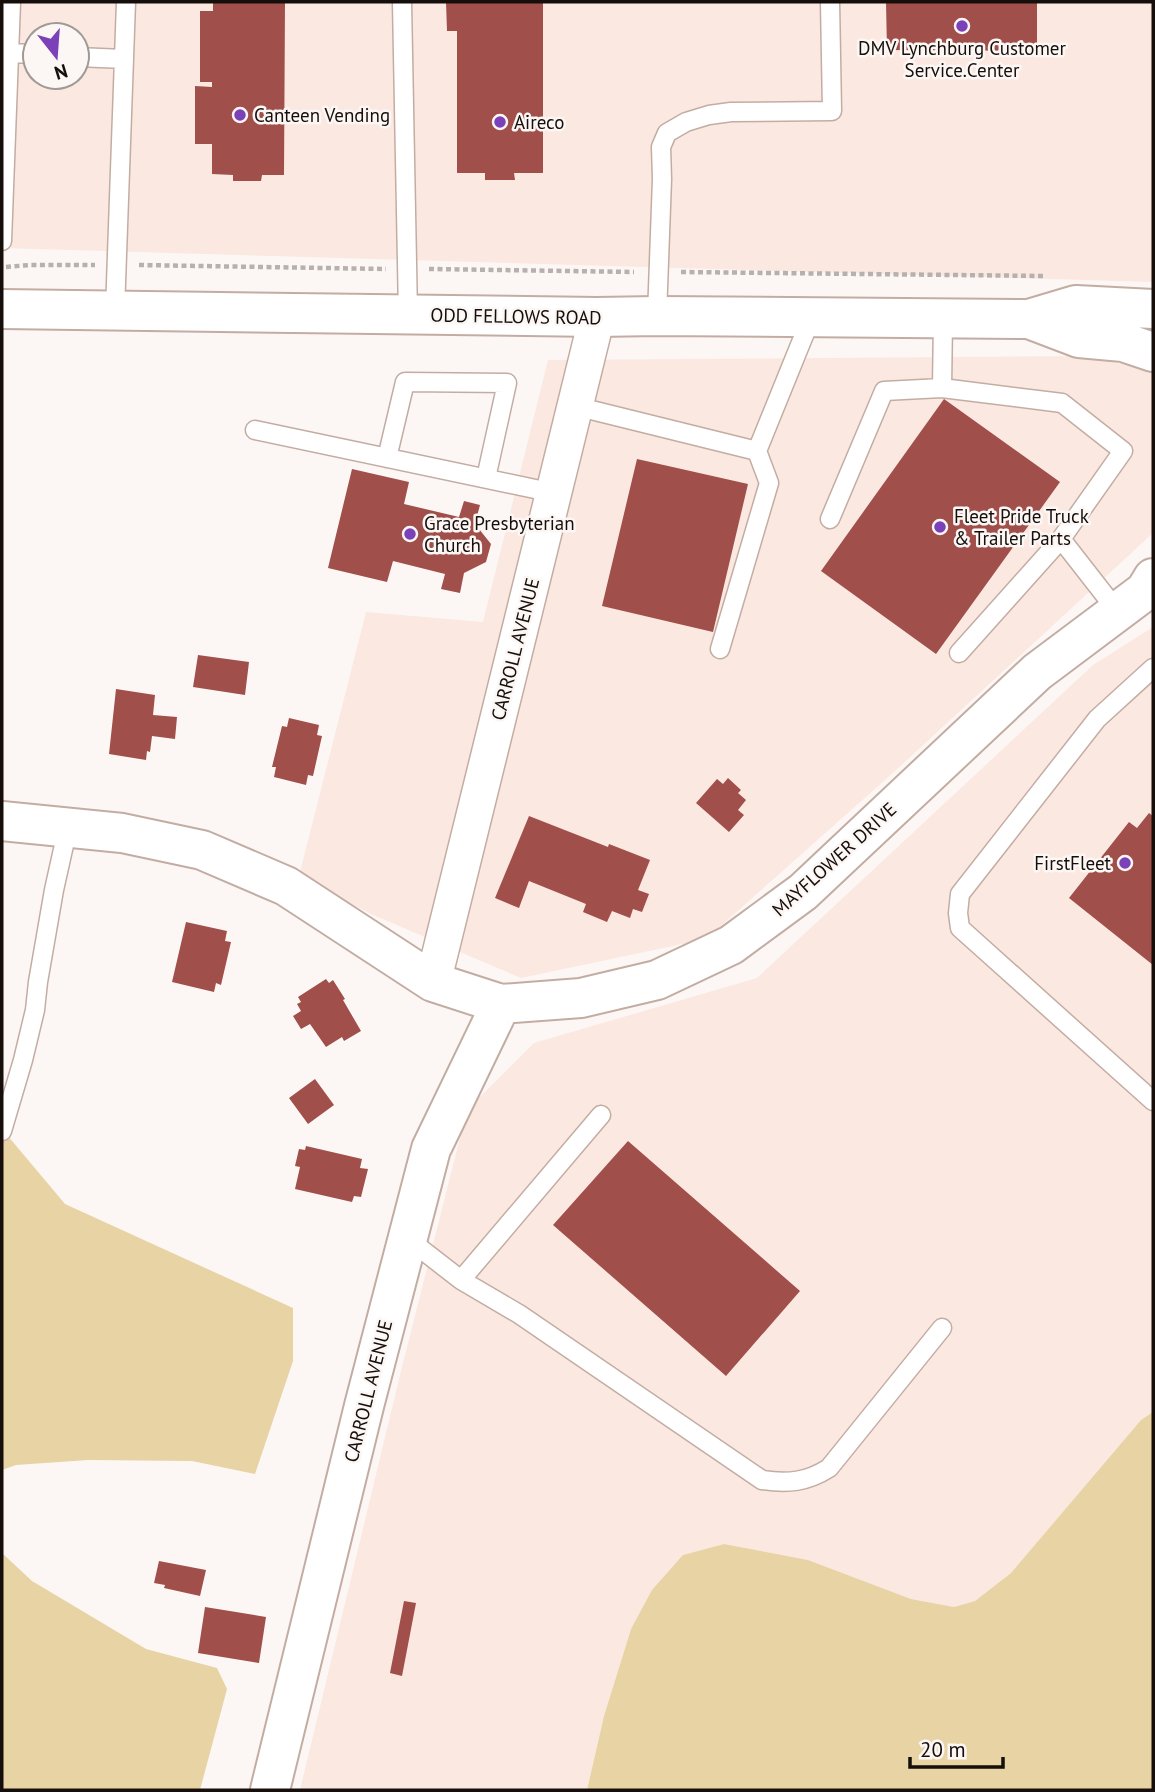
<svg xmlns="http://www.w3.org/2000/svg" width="1155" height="1792" font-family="'PT Sans',sans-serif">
	<rect width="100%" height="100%" fill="#fcf7f5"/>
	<path fill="#fbe8e0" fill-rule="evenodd" d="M 2,2 L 1153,2 L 1153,282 L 2,248 ZM 35,35 L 77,35 L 77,77 L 35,77 Z
		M 1091,356 L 1153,373 L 1153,533 L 894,772 L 706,939 L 521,978 L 371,914 L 299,876 L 366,612 L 483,622 L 548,360 Z
		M 1153,627 L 1153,1412 L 1141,1420 L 1011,1573 L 975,1601 L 954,1607 L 911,1599 L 808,1560 L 724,1544 L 683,1555 L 631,1629 L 604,1716 L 587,1790 L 300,1790 L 400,1375 L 467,1110 L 534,1043 L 757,978 L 1093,665 Z"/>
	<path fill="#e7d3a4" d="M 2,1129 L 65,1204 L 293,1308 L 293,1361 L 255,1474 L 192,1461 L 88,1460 L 16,1465 L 2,1470 Z
		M 1153,1412 L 1153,1790 L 587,1790 L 604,1716 L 631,1629 L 652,1590 L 683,1555 L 724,1544 L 808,1560 L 911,1599 L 954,1607 L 975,1601 L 1011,1573 L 1141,1420 Z
		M 2,1553 L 32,1581 L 146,1649 L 217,1668 L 227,1689 L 200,1790 L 2,1790 Z"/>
	<path fill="#a04f4a" d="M 213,2 L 285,2 L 284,175 L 262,175 L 261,181 L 233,181 L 233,175 L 212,174 L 212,144 L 195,144 L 195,86 L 212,87 L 212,82 L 200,82 L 200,11 L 213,11 Z
		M 446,2 L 543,2 L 543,173 L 514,173 L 515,180 L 485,180 L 485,173 L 457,173 L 457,31 L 447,31 Z
		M 886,2 L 1037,2 L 1037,51 L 887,50 Z
		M 944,399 L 1060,482 L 936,654 L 821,571 Z
		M 637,459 L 748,484 L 713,632 L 602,606 Z
		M 352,469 L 409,482 L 404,504 L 459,517 L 464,501 L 480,505 L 475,524 L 491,544 L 486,562 L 464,573 L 460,593 L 441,589 L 445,574 L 393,561 L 387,582 L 328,568 Z
		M 198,655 L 249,662 L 245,695 L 193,687 Z
		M 116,689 L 155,695 L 153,715 L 177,717 L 175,739 L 152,736 L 150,752 L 147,751 L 146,760 L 109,754 Z
		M 289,718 L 319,725 L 317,735 L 322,736 L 313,776 L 308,775 L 306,785 L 274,777 L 276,767 L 272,767 L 282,726 L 287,727 Z
		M 728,778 L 741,790 L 738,793 L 746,800 L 738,810 L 744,815 L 729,832 L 696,803 L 717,779 L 723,784 Z
		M 1149,813 L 1153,816 L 1153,965 L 1069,898 L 1129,822 L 1137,828 Z
		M 529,816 L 608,847 L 609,844 L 650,860 L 638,890 L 649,894 L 642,912 L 633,909 L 630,918 L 612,911 L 607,922 L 583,912 L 586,904 L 529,881 L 519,908 L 495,898 Z
		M 186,922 L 227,931 L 225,941 L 231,942 L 221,985 L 216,983 L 214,992 L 172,982 Z
		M 326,979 L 329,983 L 333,980 L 345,999 L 343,1000 L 361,1031 L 344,1041 L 342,1037 L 326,1047 L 310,1024 L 301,1029 L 293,1016 L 301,1011 L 297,1004 L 301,1002 L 298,997 Z
		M 315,1079 L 334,1105 L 308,1124 L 289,1098 Z
		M 628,1141 L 800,1291 L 726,1376 L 553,1225 Z
		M 306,1146 L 362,1159 L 360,1168 L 368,1169 L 361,1197 L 354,1196 L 352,1202 L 295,1189 L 300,1167 L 295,1166 L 299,1149 L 305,1150 Z
		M 159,1561 L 206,1570 L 200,1596 L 164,1588 L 165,1585 L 154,1583 Z
		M 404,1601 L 416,1603 L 402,1676 L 390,1673 Z
		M 205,1607 L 266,1617 L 259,1663 L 198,1653 Z"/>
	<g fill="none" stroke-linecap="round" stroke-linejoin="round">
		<defs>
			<path id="service" d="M 402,2 L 408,315
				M 9,53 L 35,54
				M 77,57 L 124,59
				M 2,241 L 11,2
				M 115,311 L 126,2
				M 657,316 L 662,179 L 661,147 L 667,133 L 686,122 L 709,115 L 731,112 L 832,111 L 830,2
				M 943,320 L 942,388 L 1062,403 L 1123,451 L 1061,539 L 1118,612
				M 575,406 L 757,451 L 811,318
				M 255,430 L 554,493
				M 387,458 L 405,382 L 507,383 L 486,478
				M 830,519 L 884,391 L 942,388
				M 720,649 L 769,483 L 757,451
				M 959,653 L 1061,539
				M 1153,668 L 1097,719 L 960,894 L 958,913 L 960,928 L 1153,1101
				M 2,1131 L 23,1060 L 35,1010 L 38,982 L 54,890 L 68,827
				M 407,1238 L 461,1280 L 601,1115
				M 461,1280 L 519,1314 L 762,1480 C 788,1484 807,1482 829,1468 L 942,1328"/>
			<path id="minor" d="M 433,982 L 597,317"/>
			<path id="tertiary" d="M 2,821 L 122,833 L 202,850 L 286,886 L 433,982 L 501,1004 L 581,998 L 657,980 L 731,945 L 803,892 L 1037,672 L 1145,591 L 1153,578
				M 270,1790 L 364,1406 L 431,1149 L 501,1004"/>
			<path id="secondary" d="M 2,309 L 597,317 L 657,316 L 1029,319 L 1076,305 L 1153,309
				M 1029,319 L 1079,338 L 1123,342 L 1153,352"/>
		</defs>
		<use href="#service" stroke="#c3ada3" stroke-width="21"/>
		<use href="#minor" stroke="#c3ada3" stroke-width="38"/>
		<use href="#tertiary" stroke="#c3ada3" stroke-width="42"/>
		<use href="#secondary" stroke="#c3ada3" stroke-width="42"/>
		<path stroke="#b6b1ae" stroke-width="4.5" stroke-dasharray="5 3.5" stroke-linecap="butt" d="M 139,265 L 386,269
			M 6,267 L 30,265 L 95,265
			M 429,269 L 634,272
			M 681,272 L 1044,276"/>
		<use href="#service" stroke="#fff" stroke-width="18"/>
		<use href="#minor" stroke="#fff" stroke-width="35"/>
		<use href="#tertiary" stroke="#fff" stroke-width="38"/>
		<use href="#secondary" stroke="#fff" stroke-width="38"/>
	</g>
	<g fill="#7a41b8" stroke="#fcf7f5" stroke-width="2.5">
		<circle cx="962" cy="26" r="7"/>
		<circle cx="240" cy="115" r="7"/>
		<circle cx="500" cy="122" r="7"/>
		<circle cx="940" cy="527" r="7"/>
		<circle cx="410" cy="534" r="7"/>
		<circle cx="1125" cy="863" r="7"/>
	</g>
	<g text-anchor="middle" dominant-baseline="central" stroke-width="5" stroke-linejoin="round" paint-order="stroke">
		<g font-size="19" fill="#150e0a" stroke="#fcf7f5" text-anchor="start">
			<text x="962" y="48" text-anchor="middle">DMV Lynchburg Customer<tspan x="962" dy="22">Service.Center</tspan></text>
			<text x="254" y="115">Canteen Vending</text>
			<text x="514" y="122">Aireco</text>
			<text x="954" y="516">Fleet Pride Truck<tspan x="954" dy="22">&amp; Trailer Parts</tspan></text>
			<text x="424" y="523">Grace Presbyterian<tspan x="424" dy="22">Church</tspan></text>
			<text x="1111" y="863" text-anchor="end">FirstFleet</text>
		</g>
		<g font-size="19" fill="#150e0a" stroke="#fcf7f5">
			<text transform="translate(516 316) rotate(1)">ODD FELLOWS ROAD</text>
			<text transform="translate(515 649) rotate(-76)">CARROLL AVENUE</text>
			<text transform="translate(834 859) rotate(-42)">MAYFLOWER DRIVE</text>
			<text transform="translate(368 1391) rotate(-76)">CARROLL AVENUE</text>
		</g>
	</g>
	<rect width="1155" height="1792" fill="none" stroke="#150e0a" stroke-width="7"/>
	<g transform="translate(56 56) rotate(163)"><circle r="33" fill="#fcf7f5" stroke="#a09a97" stroke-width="2"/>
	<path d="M0-5L12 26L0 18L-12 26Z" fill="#7a41b8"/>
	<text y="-10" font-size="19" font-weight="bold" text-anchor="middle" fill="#150e0a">N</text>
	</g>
	<path d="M910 1757v10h93v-10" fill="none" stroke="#150e0a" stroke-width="3.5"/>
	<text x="920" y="1757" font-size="21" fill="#150e0a" stroke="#fcf7f5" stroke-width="5" paint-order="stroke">20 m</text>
</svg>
